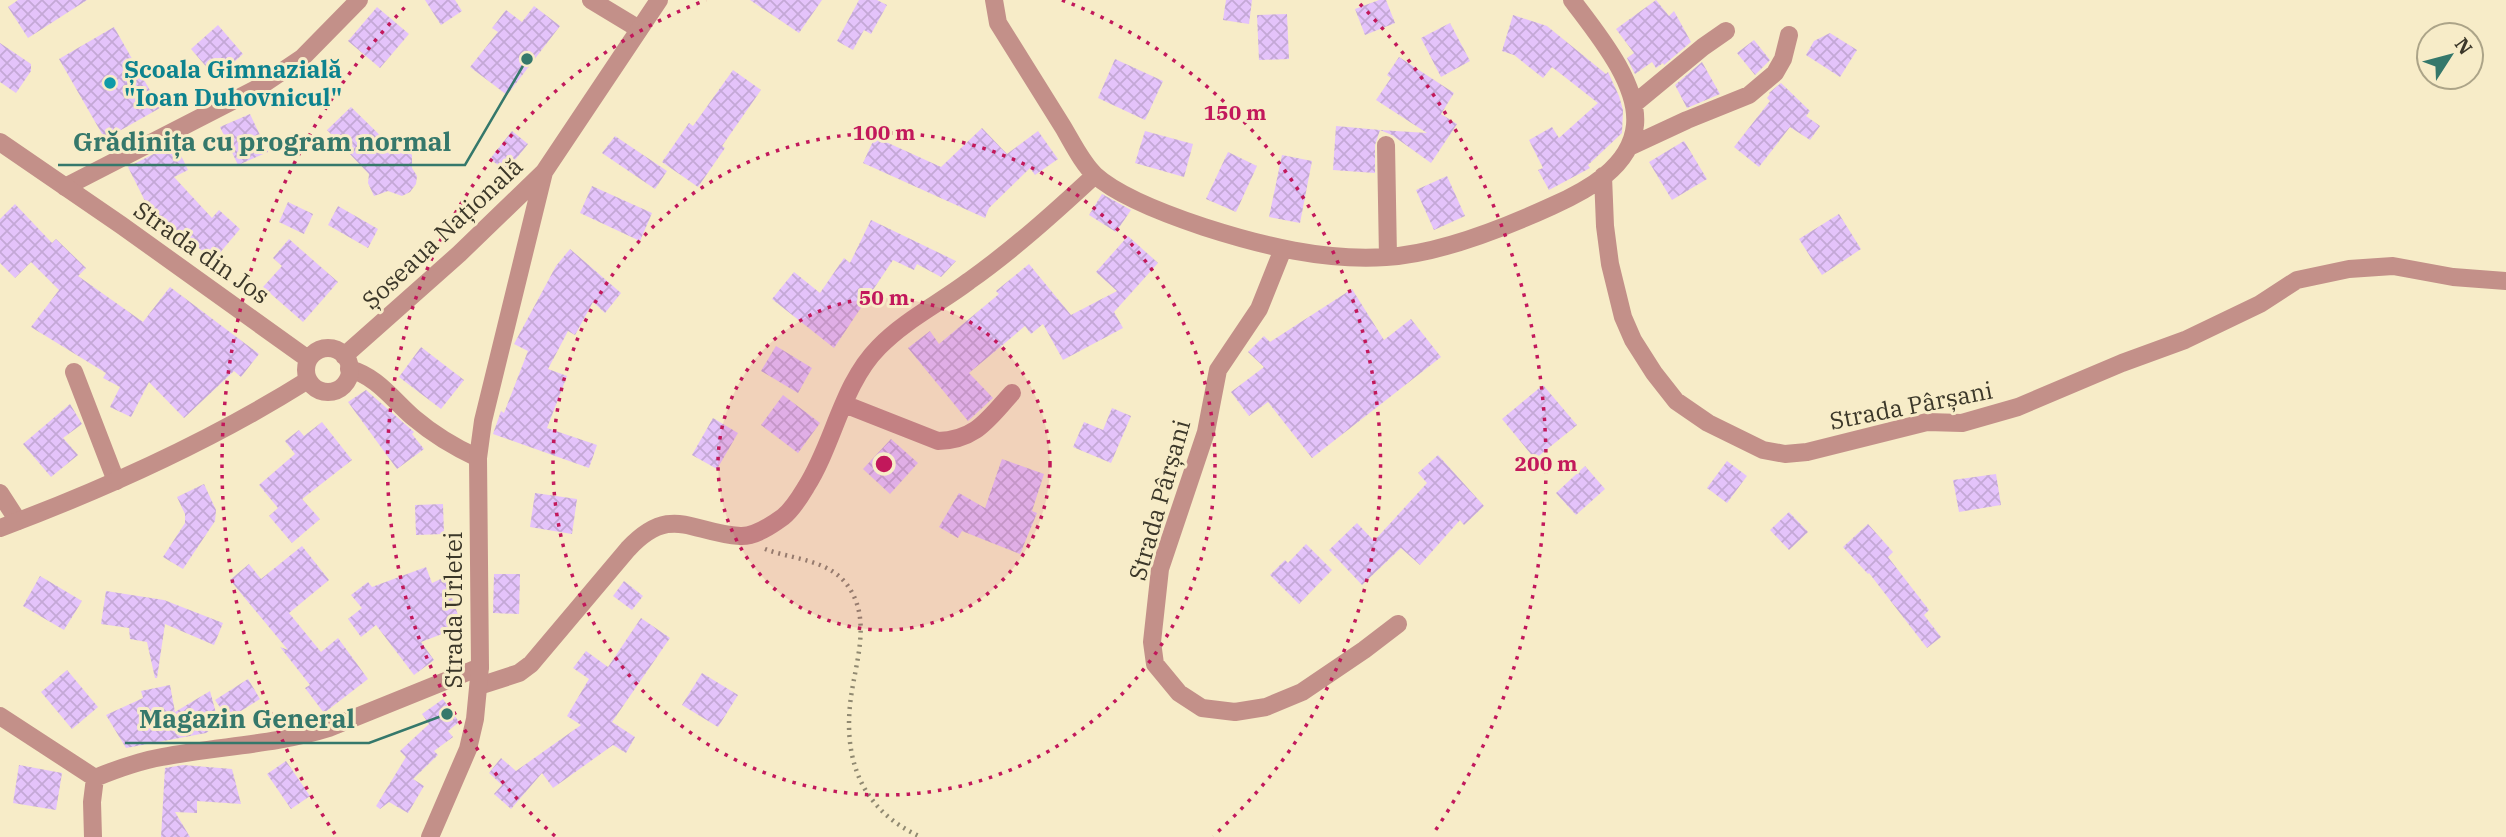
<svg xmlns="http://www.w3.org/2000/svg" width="2506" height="837" font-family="'IBM Plex Serif',serif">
	<defs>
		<pattern id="building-cross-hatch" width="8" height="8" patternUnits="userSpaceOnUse" patternTransform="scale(1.75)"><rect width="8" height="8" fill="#e4c3fa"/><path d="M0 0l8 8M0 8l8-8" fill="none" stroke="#c4a8d6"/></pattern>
	</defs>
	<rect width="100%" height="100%" fill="#f7ecc8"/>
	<path fill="url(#building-cross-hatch)" d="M 18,0 L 87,0 L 28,38 L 8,7 Z
		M 425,0 L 455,0 L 462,11 L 441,25 Z
		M 750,0 L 822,0 L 799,33 Z
		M 859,0 L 877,0 L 887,5 L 871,34 L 864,30 L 853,50 L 837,41 Z
		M 1226,0 L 1252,0 L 1249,24 L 1223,20 Z
		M 1379,0 L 1386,0 L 1395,23 L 1365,35 L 1355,9 Z
		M 1656,0 L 1669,16 L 1674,11 L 1691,42 L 1664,65 L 1663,63 L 1656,68 L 1652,62 L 1635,74 L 1627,58 L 1634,53 L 1616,29 Z
		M 534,6 L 560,26 L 507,95 L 470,67 L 498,32 L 492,28 L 506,10 L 522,22 Z
		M 377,7 L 409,34 L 380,68 L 348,41 Z
		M 1287,14 L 1289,59 L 1259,60 L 1257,15 Z
		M 1513,15 L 1547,26 L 1606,74 L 1608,72 L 1619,96 L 1623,110 L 1622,133 L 1588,165 L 1590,168 L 1549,190 L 1538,170 L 1543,168 L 1529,140 L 1552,127 L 1559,138 L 1598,103 L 1552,67 L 1543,78 L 1514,55 L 1502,51 Z
		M 1450,23 L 1470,61 L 1441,77 L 1421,38 Z
		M 218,25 L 243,54 L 216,78 L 191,49 Z
		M 114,27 L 160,108 L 105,139 L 59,59 Z
		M 1830,33 L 1857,50 L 1840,77 L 1806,55 L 1814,41 Z
		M 1754,40 L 1770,60 L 1755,75 L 1737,53 Z
		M 0,43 L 31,64 L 31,71 L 16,93 L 0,82 Z
		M 1399,57 L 1454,93 L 1441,114 L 1457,124 L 1431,163 L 1392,135 L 1380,130 L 1427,133 L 1376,100 L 1391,78 L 1387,75 Z
		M 1115,59 L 1163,81 L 1145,120 L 1098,98 Z
		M 1702,62 L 1720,94 L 1687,108 L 1675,85 Z
		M 733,70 L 761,90 L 722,146 L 725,148 L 698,187 L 662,162 L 689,123 L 693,126 Z
		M 1781,83 L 1810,111 L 1806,116 L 1820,126 L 1810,140 L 1790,127 L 1759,167 L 1734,147 L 1770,101 L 1767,98 L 1770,94 L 1769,93 Z
		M 351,107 L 393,148 L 404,147 L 412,155 L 412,168 L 417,176 L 416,184 L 410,192 L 402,196 L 388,191 L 374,196 L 368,183 L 369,174 L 327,130 Z
		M 250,114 L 268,152 L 238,165 L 220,127 Z
		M 1336,126 L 1380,130 L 1375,145 L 1375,173 L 1333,170 Z
		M 982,128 L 1007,154 L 1038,131 L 1058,159 L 1035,175 L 1030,168 L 989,208 L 985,218 L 863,163 L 875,137 L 941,167 Z
		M 512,131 L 528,144 L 506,171 L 490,159 Z
		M 1145,131 L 1193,144 L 1184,177 L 1135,163 Z
		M 615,136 L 667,171 L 655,189 L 602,153 Z
		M 1684,141 L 1707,179 L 1672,200 L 1649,162 Z
		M 175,143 L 188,170 L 174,177 L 212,218 L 219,210 L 240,229 L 213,261 L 186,236 L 179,242 L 150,211 L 128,167 Z
		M 1228,152 L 1257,166 L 1236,212 L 1206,199 Z
		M 1282,155 L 1312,161 L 1300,223 L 1269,217 Z
		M 1447,176 L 1465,216 L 1434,230 L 1416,190 Z
		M 592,186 L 652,213 L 640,241 L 580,213 Z
		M 1102,194 L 1131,210 L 1116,232 L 1089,215 Z
		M 288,202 L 313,214 L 304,234 L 279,222 Z
		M 15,204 L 52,243 L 56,239 L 86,268 L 78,276 L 143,322 L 170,287 L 259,354 L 241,377 L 234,371 L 184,418 L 149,382 L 131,417 L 110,407 L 120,387 L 103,378 L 106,373 L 31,327 L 59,290 L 31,262 L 15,278 L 0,263 L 0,219 Z
		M 338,206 L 378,229 L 368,248 L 328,225 Z
		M 1839,214 L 1861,249 L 1822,275 L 1799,239 Z
		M 871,220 L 956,261 L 941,277 L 917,264 L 914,270 L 893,260 L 834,348 L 772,299 L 794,272 L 820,293 L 844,258 L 850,263 Z
		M 1128,236 L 1158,263 L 1114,312 L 1123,328 L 1063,360 L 1043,324 L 1031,334 L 1025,326 L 969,373 L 993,398 L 968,421 L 908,348 L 930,331 L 939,344 L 999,294 L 996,291 L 1029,264 L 1071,315 L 1117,291 L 1096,272 Z
		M 289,239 L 338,282 L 303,322 L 263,287 L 282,266 L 273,258 Z
		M 570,249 L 621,293 L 605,313 L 593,302 L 575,335 L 568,331 L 548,369 L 567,376 L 547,428 L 597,445 L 589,468 L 493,434 L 501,411 L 504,413 L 528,351 L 514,344 L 556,266 Z
		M 1352,289 L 1384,340 L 1411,319 L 1441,357 L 1312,458 L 1268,402 L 1249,416 L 1231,392 L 1264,367 L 1248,352 L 1264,336 L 1270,342 Z
		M 776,346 L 812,368 L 798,393 L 761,371 Z
		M 421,347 L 464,380 L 441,409 L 399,377 Z
		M 1543,385 L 1577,425 L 1535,459 L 1502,419 Z
		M 366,390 L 414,432 L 412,434 L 424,449 L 397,469 L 348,402 Z
		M 783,395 L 820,423 L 798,453 L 761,425 Z
		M 70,404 L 82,424 L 63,438 L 78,455 L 51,477 L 23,444 Z
		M 1112,408 L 1131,416 L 1111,463 L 1073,447 L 1084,422 L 1103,430 Z
		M 713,418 L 738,433 L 717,469 L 692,455 Z
		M 322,422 L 352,460 L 302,499 L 320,519 L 292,543 L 269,516 L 278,508 L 259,485 L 295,454 L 285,441 L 299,430 L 304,436 Z
		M 891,439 L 918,463 L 890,494 L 863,469 Z
		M 1438,455 L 1484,506 L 1464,525 L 1460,520 L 1420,565 L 1401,548 L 1362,585 L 1329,550 L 1357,523 L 1374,541 L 1427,483 L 1418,473 Z
		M 1002,459 L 1044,474 L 1032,511 L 1037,513 L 1020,554 L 962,531 L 958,538 L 939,527 L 959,493 L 985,508 Z
		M 1727,461 L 1747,476 L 1727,503 L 1707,488 Z
		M 1585,466 L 1605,489 L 1576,515 L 1556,493 Z
		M 1996,474 L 2001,505 L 1959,512 L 1953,480 Z
		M 204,484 L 216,510 L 215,521 L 183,569 L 163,557 L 185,523 L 185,514 L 177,497 Z
		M 535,493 L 577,499 L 572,534 L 530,527 Z
		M 443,504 L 444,534 L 416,535 L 415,505 Z
		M 1789,512 L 1808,532 L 1789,550 L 1770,530 Z
		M 1868,524 L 1893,552 L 1888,557 L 1929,610 L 1924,615 L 1941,637 L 1927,648 L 1869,573 L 1868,574 L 1843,547 Z
		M 1306,544 L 1332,570 L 1299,604 L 1270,575 L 1285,560 L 1288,563 Z
		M 302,546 L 329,580 L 289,613 L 321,652 L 338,638 L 368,679 L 324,713 L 305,688 L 310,685 L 280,647 L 288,650 L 230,580 L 249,564 L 261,579 Z
		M 426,567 L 432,583 L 445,577 L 459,618 L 447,622 L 450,631 L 421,642 L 434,660 L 414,675 L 376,625 L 361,637 L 348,619 L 362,608 L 351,595 L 368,582 L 372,587 Z
		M 494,574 L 520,574 L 519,614 L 493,613 Z
		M 40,576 L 82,601 L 64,630 L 23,606 Z
		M 624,581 L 643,596 L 632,610 L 613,596 Z
		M 106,591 L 164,600 L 223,623 L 214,645 L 165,624 L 157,678 L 155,678 L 147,642 L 130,639 L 129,628 L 101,624 Z
		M 641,618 L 670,638 L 612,722 L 635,737 L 626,753 L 613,745 L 553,788 L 542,773 L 511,809 L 494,794 L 502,785 L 489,773 L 501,758 L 516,771 L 581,725 L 567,716 L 589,679 L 573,668 L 586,651 L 608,667 Z
		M 67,670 L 98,707 L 72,729 L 41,692 Z
		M 702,673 L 738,695 L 718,727 L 682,705 Z
		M 248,679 L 260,699 L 228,719 L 215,700 Z
		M 170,685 L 175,712 L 210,691 L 219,724 L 206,733 L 126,748 L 106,715 L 143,698 L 141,691 Z
		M 443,699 L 459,722 L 448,731 L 453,737 L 434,751 L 438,755 L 413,779 L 424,786 L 408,813 L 389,802 L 380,809 L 376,806 L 406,757 L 400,751 L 429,724 L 422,714 Z
		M 286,761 L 310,796 L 291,809 L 267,774 Z
		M 19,765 L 62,773 L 56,810 L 13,803 Z
		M 183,765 L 232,769 L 241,804 L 197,801 L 197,813 L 175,812 L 190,837 L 161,837 L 165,768 Z"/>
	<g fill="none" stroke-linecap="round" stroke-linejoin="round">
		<path stroke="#908971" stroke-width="4.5" stroke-dasharray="2 5" stroke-linecap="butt" d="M 765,549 C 791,559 824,559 844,581 C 875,617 854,664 850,705 C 844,765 865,812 921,837"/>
		<path stroke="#c39089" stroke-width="18" d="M 591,0 L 639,29
			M 994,0 L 998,23 C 1020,58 1041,92 1063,127 C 1072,142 1082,163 1095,175 C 1119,197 1174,217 1204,227 C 1263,246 1324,261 1386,257 C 1438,254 1504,228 1552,206 C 1586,191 1631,167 1635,125 C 1639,83 1596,32 1572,0
			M 1634,104 L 1703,47 L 1726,31
			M 1386,145 L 1388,257
			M 1631,146 L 1687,120 L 1749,95 L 1775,73 L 1783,59 L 1789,35
			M 1603,176 L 1605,226 L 1610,264 L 1623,317 L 1633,340 L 1654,373 L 1676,401 L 1708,423 L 1763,450 L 1785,454 L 1807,452 L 1927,422 L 1962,423 L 2018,407 L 2122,363 L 2185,340 L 2260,304 L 2297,280 L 2349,269 L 2393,266 L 2453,277 L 2506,281
			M 65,187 L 256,89 L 302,58 L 359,0
			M 1283,249 L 1259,309 L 1218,370 L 1206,432 L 1160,569 L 1152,642 L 1155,664 L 1179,693 L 1202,708 L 1235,712 L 1266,707 L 1302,692 L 1364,650 L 1398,624
			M 349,369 C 377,376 393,400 414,418 C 434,435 454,447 478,458
			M 74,372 L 116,481
			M 844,404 L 938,441 C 976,440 988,419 1012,393
			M 0,493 L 18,521
			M 479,686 L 519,673 L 531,664 L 628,549 C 671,503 691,533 740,536 C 755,537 772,525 783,517 C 793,509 800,497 806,487 C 834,443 842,384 879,347 C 905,320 940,303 969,281 C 1014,249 1054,213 1095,175
			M 0,716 L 95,778
			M 95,778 C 117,769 139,761 162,757 C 218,746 275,745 329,728 L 480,667
			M 93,837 L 92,802 L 95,778"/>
		<path stroke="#c39089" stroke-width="18" d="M 0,142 L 121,225 L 308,359
			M306 370a22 22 0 1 1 44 0a22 22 0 1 1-44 0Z
			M 344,356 L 459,254 L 544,172 L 659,0
			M 0,528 C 107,488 211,441 308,380
			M 430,837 L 468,749 L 475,719 L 480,667 L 478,458 L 483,421 L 544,172"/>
	</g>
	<circle cx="884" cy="464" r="166" fill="#c2185b" fill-opacity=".12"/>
	<g fill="none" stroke="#c2185b" stroke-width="3.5" stroke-dasharray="3.5 7">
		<circle cx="884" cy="464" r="166"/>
		<circle cx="884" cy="464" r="331"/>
		<path d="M555 836A497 497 0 0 1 706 0M1062 0A497 497 0 0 1 1213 836"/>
		<path d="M335 834A662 662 0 0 1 408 4M1360 4A662 662 0 0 1 1433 834"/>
	</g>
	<circle fill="#0f9aa8" stroke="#f7ecc8" stroke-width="2.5" cx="110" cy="83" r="7"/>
	<g text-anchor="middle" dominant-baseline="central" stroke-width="6" stroke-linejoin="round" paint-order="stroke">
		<g font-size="24" font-weight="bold" fill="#0d838f" stroke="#f7ecc8" text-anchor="start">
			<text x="124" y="69">Școala Gimnazială<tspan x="124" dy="28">"Ioan Duhovnicul"</tspan></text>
		</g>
		<g font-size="24" fill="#3b3729" stroke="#f7ecc8">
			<text transform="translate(442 233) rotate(-43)">Șoseaua Națională</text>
			<text transform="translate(202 252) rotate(35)">Strada din Jos</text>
			<text transform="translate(1911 405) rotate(-11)">Strada Pârșani</text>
			<text transform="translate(1159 500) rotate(-74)">Strada Pârșani</text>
			<text transform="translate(453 610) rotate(-90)">Strada Urletei</text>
		</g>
	</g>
	<circle cx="884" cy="464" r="10" fill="#c2185b" stroke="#f7ecc8" stroke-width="3.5"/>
	<g font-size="21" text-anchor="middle" font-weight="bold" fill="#c2185b" stroke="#f7ecc8" stroke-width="6" stroke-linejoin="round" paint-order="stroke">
		<text x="1235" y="120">150 m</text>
		<text x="884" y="140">100 m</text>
		<text x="884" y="305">50 m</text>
		<text x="1546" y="471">200 m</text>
	</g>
	<path fill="none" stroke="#35786b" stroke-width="2.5" d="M527 59L465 165H58M447 714L369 743H125"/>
	<g fill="#35786b" stroke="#f7ecc8" stroke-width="2.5">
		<circle cx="527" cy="59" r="7"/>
		<circle cx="447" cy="714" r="7"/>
	</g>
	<g font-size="26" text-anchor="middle" font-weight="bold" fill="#35786b" stroke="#f7ecc8" stroke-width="6" stroke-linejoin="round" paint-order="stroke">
		<text x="262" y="151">Grădinița cu program normal</text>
		<text x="247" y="728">Magazin General</text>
	</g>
	<g transform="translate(2450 56) rotate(54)"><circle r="33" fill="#f7ecc8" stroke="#aca488" stroke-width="2"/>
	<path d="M0-5L12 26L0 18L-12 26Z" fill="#35786b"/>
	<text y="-10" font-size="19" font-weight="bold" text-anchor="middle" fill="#3b3729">N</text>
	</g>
</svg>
